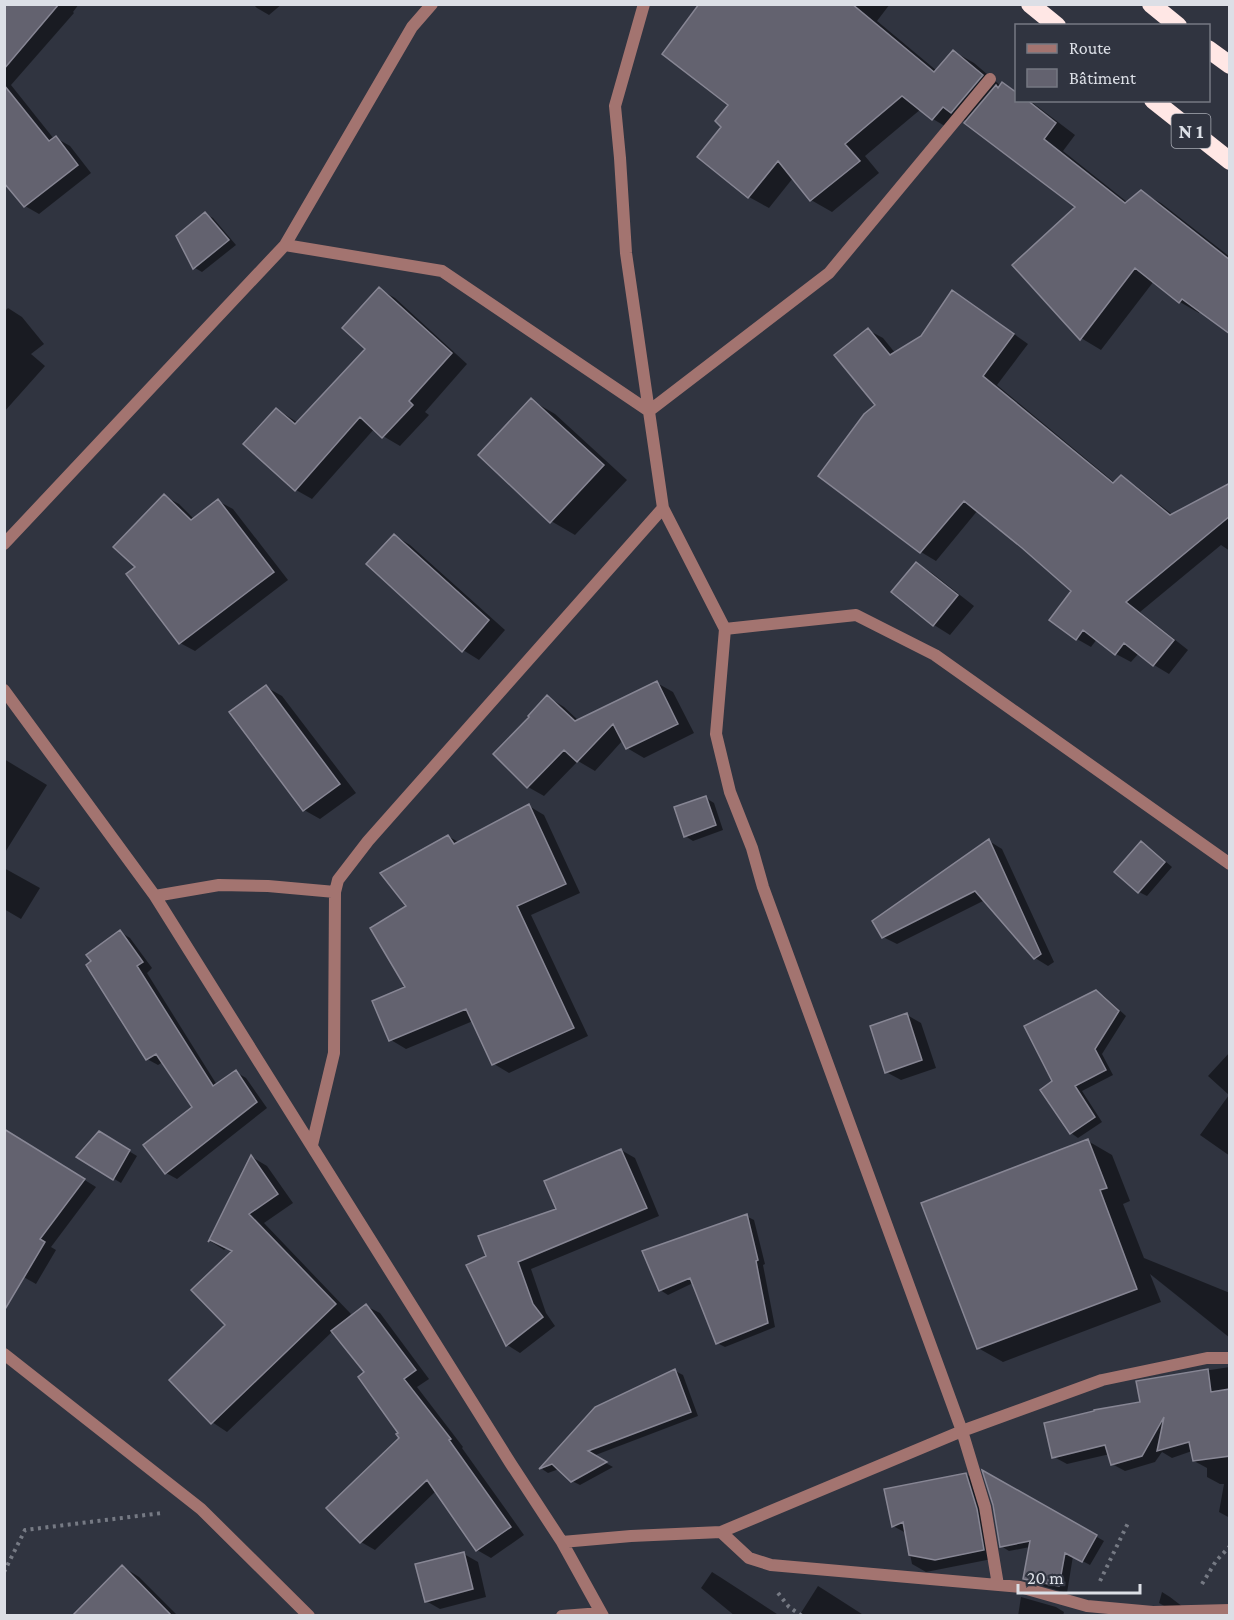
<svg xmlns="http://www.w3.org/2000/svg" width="1234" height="1620" font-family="'Crimson Pro',serif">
	<rect width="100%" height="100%" fill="#303440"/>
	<path fill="#0007" d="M 4,4 L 79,4 L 73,12 L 74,13 L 11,85 L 54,139 L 56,138 L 70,146 L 91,173 L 39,214 L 25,206 L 4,147 Z
		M 253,4 L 282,4 L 269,15 L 257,8 Z
		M 744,4 L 890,4 L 877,21 L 937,71 L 953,51 L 974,63 L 1001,86 L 1003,84 L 1016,92 L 1016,100 L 1029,100 L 1075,135 L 1063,151 L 1127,202 L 1141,192 L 1161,203 L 1230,257 L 1230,332 L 1201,311 L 1199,313 L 1180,302 L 1154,281 L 1101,350 L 1081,338 L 1014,265 L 1078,207 L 963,119 L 953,131 L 933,119 L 921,109 L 865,156 L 879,173 L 832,212 L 811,200 L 793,178 L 769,208 L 749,197 L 723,126 L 730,104 Z
		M 205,214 L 213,218 L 236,245 L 202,272 L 195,268 L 178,236 Z
		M 379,289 L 395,298 L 467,364 L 425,412 L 429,415 L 400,446 L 383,436 L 375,428 L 312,499 L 296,490 L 277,409 L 298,423 L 367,348 Z
		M 953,292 L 968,301 L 1028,344 L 997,385 L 1115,483 L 1121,477 L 1136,486 L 1173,515 L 1230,485 L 1230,551 L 1221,545 L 1140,612 L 1188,650 L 1169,674 L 1154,665 L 1139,653 L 1131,662 L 1116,654 L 1097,639 L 1091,647 L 1077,639 L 1073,591 L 978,510 L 936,561 L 921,552 L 820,475 L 877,405 L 868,330 L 883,338 L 896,354 L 922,337 Z
		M 8,308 L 22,317 L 44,344 L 31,354 L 45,366 L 4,412 L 4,312 Z
		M 531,400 L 555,414 L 627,480 L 575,535 L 551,521 Z
		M 164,496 L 179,504 L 194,519 L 218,501 L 233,509 L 288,580 L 195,651 L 180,643 L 138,568 Z
		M 394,535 L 410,545 L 505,630 L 479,660 L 463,650 Z
		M 916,563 L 932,573 L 974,606 L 950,635 L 934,625 L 893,592 Z
		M 657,683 L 673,692 L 694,733 L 644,758 L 627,748 L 623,740 L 595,771 L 578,761 L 544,796 L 528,787 L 495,754 L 548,697 L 564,707 L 579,721 Z
		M 266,687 L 282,696 L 356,793 L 320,819 L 304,810 Z
		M 4,759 L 47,785 L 4,854 Z
		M 706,798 L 714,803 L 723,830 L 693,841 L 685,836 Z
		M 529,806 L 544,815 L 580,893 L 531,915 L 588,1036 L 509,1073 L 494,1064 L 473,1021 L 406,1049 L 391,1040 L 407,988 L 408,906 L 448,836 L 460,843 Z
		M 989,841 L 1002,849 L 1054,962 L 1048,966 L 1035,958 L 985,900 L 897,944 L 883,937 Z
		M 1141,843 L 1149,847 L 1172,867 L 1147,896 L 1139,892 L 1116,872 Z
		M 4,868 L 40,888 L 21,919 L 4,909 Z
		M 120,932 L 130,938 L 152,968 L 147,973 L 217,1085 L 236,1072 L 246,1078 L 267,1108 L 177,1179 L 166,1173 L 194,1107 L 163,1062 L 158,1065 L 147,1059 Z
		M 1096,992 L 1104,996 L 1126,1016 L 1102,1054 L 1113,1075 L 1082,1091 L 1102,1122 L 1078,1138 L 1071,1133 L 1054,1082 Z
		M 907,1015 L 921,1023 L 936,1068 L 901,1080 L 886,1072 Z
		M 1230,1052 L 1230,1156 L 1200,1135 L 1229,1095 L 1208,1076 Z
		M 4,1130 L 96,1187 L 51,1247 L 56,1250 L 36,1284 L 4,1266 Z
		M 99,1133 L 137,1156 L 121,1183 L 78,1157 Z
		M 1088,1141 L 1112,1155 L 1130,1201 L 1123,1204 L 1144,1258 L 1230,1293 L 1230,1338 L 1150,1274 L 1161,1302 L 1003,1362 L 978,1348 Z
		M 621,1150 L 635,1158 L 659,1216 L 531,1269 L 546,1313 L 555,1326 L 520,1353 L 507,1345 L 487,1257 L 558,1210 Z
		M 252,1157 L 267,1166 L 293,1203 L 264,1223 L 351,1314 L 346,1319 L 347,1321 L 366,1306 L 380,1313 L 429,1379 L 417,1387 L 463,1447 L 462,1448 L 524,1535 L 491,1558 L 477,1550 L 436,1491 L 375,1550 L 361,1542 L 401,1438 L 400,1433 L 366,1373 L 333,1331 L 227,1432 L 212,1422 L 227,1325 L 234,1252 L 227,1248 L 224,1250 L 210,1241 Z
		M 746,1216 L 754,1220 L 765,1264 L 763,1265 L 775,1327 L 725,1347 L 717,1343 L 693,1283 L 668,1295 L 660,1290 Z
		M 1230,1367 L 1230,1518 L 1219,1512 L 1224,1484 L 1220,1484 L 1207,1477 L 1207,1468 L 1194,1461 L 1192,1451 L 1172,1458 L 1162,1452 L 1155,1462 L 1125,1471 L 1112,1464 L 1110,1454 L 1067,1464 L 1054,1457 L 1141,1404 L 1170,1376 Z
		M 675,1371 L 683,1375 L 698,1416 L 593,1456 L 613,1467 L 580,1485 L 572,1481 L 559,1469 L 548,1473 L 542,1469 L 596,1409 Z
		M 985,1473 L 1104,1541 L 1090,1565 L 1073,1556 L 1067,1593 L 1032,1583 L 1025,1578 L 1030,1547 L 1009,1551 L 1001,1546 L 994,1504 Z
		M 966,1474 L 980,1482 L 997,1558 L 926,1572 L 912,1564 L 906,1533 L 893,1526 Z
		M 464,1554 L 478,1562 L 486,1597 L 440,1609 L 426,1601 Z
		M 123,1567 L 139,1577 L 178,1616 L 79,1616 Z
		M 712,1572 L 720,1577 L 780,1616 L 735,1616 L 701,1588 Z
		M 818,1586 L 826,1591 L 865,1616 L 799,1616 Z
		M 1162,1592 L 1170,1597 L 1183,1607 L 1166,1607 L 1159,1603 Z
		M 1021,1597 L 1056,1607 L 1064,1612 L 1063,1616 L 1018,1616 Z"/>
	<path fill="#63626f" stroke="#878694" stroke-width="1.5" d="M 4,4 L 59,4 L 4,69 Z
		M 699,4 L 852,4 L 934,72 L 953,50 L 983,75 L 951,113 L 943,107 L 932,120 L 902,96 L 845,144 L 860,161 L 810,201 L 778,161 L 748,198 L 697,157 L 721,127 L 715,121 L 728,105 L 662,54 Z
		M 1002,82 L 1017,93 L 1017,100 L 1027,100 L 1056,123 L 1044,139 L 1125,203 L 1141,190 L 1230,260 L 1230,334 L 1182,299 L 1179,303 L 1135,268 L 1080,340 L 1012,265 L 1075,207 L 964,123 L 996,85 L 998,88 Z
		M 4,85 L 49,141 L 56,136 L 78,165 L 24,207 L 4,183 Z
		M 205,212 L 229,240 L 193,269 L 176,236 Z
		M 379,287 L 452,353 L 409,401 L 413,405 L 382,438 L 360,417 L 295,491 L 243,444 L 276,408 L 295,424 L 365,349 L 342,328 Z
		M 952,290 L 1014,334 L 983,376 L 1113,483 L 1121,475 L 1170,515 L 1230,483 L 1230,516 L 1126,602 L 1174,640 L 1153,666 L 1124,643 L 1115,655 L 1083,630 L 1076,640 L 1049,620 L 1071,591 L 1022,548 L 964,501 L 920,553 L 818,476 L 864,414 L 875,405 L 834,355 L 868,328 L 890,355 L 921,336 Z
		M 531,398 L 604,465 L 550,523 L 478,455 Z
		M 164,494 L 191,520 L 218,499 L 274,572 L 179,644 L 126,574 L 135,567 L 113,547 Z
		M 394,534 L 489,620 L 462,652 L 366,564 Z
		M 916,562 L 958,595 L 933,626 L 891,592 Z
		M 657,681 L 678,724 L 626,749 L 613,724 L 577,762 L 564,750 L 527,788 L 493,754 L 529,717 L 528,716 L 547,695 L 575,721 Z
		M 266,685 L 340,784 L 303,811 L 229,712 Z
		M 706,796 L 716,825 L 684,837 L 674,807 Z
		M 529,804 L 566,884 L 517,906 L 574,1028 L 492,1065 L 466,1009 L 389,1041 L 372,1001 L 405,987 L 370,928 L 406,906 L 380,873 L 448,835 L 454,844 Z
		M 989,839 L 1041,954 L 1034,959 L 975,891 L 882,938 L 872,921 Z
		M 1141,841 L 1165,862 L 1138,893 L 1114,872 Z
		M 120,930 L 143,962 L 137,966 L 213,1086 L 236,1070 L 257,1102 L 165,1174 L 143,1145 L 192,1107 L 156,1054 L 146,1060 L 86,965 L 91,961 L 86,955 Z
		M 1096,990 L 1119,1011 L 1095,1049 L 1106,1070 L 1075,1086 L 1095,1117 L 1070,1134 L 1040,1090 L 1052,1081 L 1024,1026 Z
		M 907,1013 L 922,1060 L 885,1073 L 870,1026 Z
		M 4,1129 L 85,1179 L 40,1239 L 45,1242 L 4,1311 Z
		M 99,1131 L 130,1150 L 113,1180 L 76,1157 Z
		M 1088,1139 L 1107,1188 L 1100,1190 L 1137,1289 L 977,1349 L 921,1203 Z
		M 621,1149 L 647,1208 L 518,1262 L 533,1304 L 543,1317 L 506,1346 L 466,1265 L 486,1256 L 478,1236 L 556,1209 L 544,1181 Z
		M 251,1155 L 278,1194 L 249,1214 L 336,1304 L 211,1424 L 169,1380 L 225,1325 L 191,1290 L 232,1251 L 210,1240 L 208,1242 Z
		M 747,1214 L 758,1260 L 756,1261 L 768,1323 L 716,1344 L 690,1278 L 659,1291 L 642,1251 Z
		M 366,1304 L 416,1370 L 404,1379 L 451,1439 L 449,1440 L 511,1527 L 476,1551 L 427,1480 L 360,1543 L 326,1508 L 399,1438 L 396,1434 L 398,1433 L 358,1377 L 364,1372 L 331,1331 Z
		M 675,1369 L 691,1412 L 588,1451 L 607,1462 L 571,1482 L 552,1464 L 539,1469 L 595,1407 Z
		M 1208,1369 L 1211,1392 L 1230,1389 L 1230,1456 L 1193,1461 L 1189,1442 L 1157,1451 L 1164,1417 L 1142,1456 L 1111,1465 L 1105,1445 L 1052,1458 L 1044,1423 L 1094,1411 L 1094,1410 L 1140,1402 L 1136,1381 Z
		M 982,1470 L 1097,1535 L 1082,1562 L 1065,1553 L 1059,1586 L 1023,1579 L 1030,1541 L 1000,1547 L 993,1505 Z
		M 966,1473 L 977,1509 L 984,1550 L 935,1560 L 909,1555 L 903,1522 L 892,1527 L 884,1489 Z
		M 464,1552 L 473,1589 L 425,1602 L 415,1564 Z
		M 122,1565 L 172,1616 L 72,1616 Z"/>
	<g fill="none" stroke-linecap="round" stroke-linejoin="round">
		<path stroke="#767a84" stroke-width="4" stroke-dasharray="3 4.5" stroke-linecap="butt" d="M 4,1572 L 25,1530 L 162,1513
			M 1100,1581 L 1129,1521
			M 1202,1584 L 1216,1561 L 1230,1546
			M 778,1593 L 789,1607 L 802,1616"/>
		<path stroke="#a37470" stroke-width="12" d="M 644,4 L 615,106 L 620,158 L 626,253 L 663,508 L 725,629 L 716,734 L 730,792 L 752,848 L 763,887 L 962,1431 L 985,1507 L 998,1585
			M 285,245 L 442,271 L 649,411 L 829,273 L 990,79
			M 4,544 L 285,245 L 412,27 L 432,4
			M 725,629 L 856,615 L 935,655 L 1230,864
			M 4,690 L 155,896 L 511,1464 L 562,1542 L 603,1616
			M 155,896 L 219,885 L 268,886 L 335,892
			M 312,1145 L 334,1053 L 335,892 L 338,880 L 368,841 L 663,508
			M 4,1354 L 201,1509 L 309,1616
			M 721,1532 L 749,1558 L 771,1565 L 1020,1587 L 1087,1606 L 1153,1612 L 1230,1610
			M 562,1542 L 631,1536 L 721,1532 L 962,1431 L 1102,1380 L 1207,1358 L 1230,1358
			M 562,1616 L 601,1613"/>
		<path stroke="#ffe7e5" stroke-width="18" d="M 1030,4 L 1057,26
			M 1151,4 L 1178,26
			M 1208,49 L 1230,65
			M 1153,100 L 1230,161"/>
	</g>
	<g text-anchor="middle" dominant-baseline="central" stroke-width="4.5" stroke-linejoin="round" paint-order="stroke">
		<rect fill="#303440" stroke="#a8acb4" stroke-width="1.5" x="1171.5" y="114" width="39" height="34" rx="4.5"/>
		<g font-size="20" font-weight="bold" fill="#dcdfe6">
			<text x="1191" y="131">N 1</text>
		</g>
	</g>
	<rect width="1234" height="1620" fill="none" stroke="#dcdfe6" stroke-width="12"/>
	<rect x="1015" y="24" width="195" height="78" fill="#303440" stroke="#757882" stroke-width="1.5"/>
	<rect x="1027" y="44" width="30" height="9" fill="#a37470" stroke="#757882" stroke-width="1.5"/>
	<text x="1069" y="54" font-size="18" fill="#dcdfe6">Route</text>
	<rect x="1027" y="69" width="30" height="18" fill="#63626f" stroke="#757882" stroke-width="1.5"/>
	<text x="1069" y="84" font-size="18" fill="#dcdfe6">Bâtiment</text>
	<path d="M1018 1584v9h122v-9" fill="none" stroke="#dcdfe6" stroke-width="3"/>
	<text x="1027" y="1584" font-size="18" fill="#dcdfe6" stroke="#303440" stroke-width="4.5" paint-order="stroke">20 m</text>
</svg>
